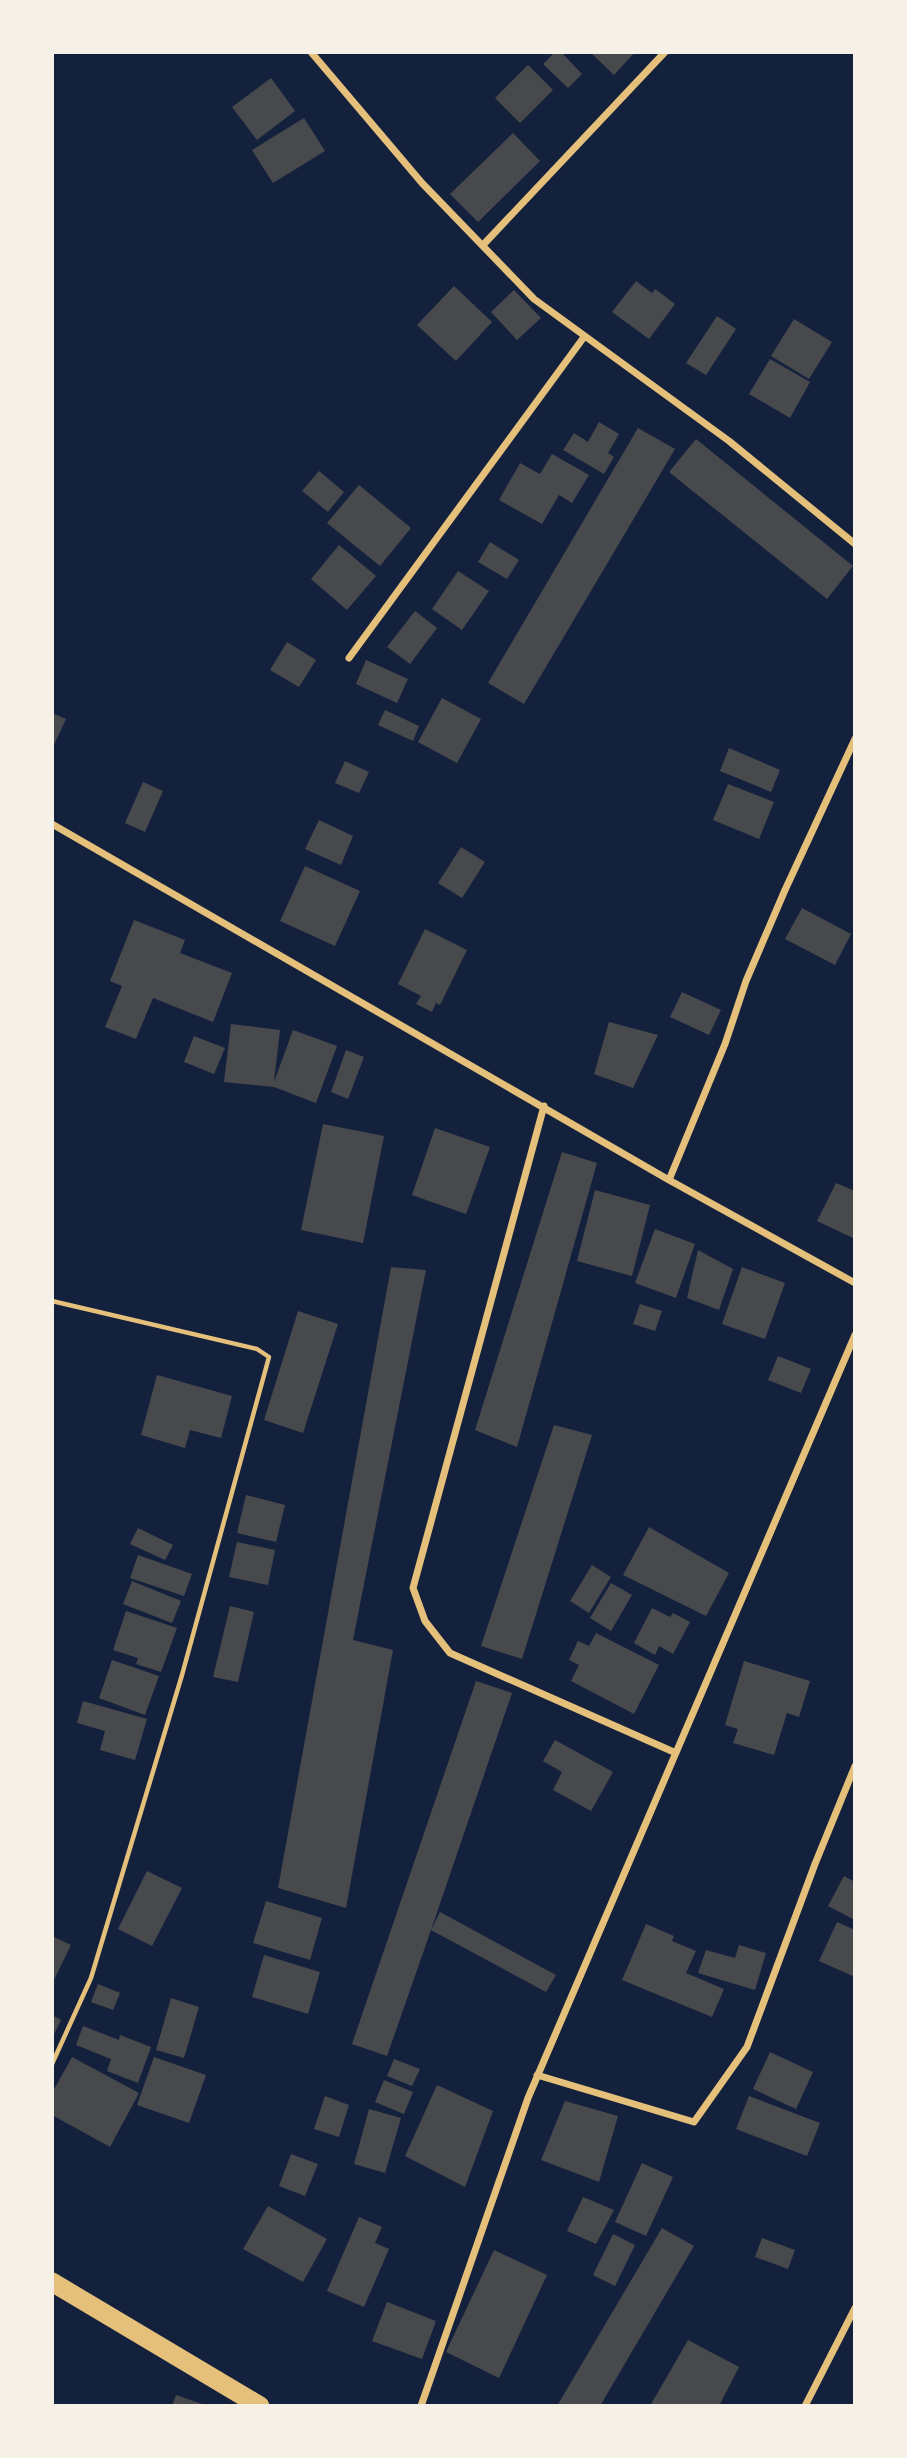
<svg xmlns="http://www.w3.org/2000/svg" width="907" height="2458" font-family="'DM Sans',sans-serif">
	<rect width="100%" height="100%" fill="#14213d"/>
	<path fill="#48494c" d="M 555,52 L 561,52 L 582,74 L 568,88 L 543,64 Z
		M 590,52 L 635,52 L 614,75 Z
		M 528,65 L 553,90 L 520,123 L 495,98 Z
		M 271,78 L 295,111 L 257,140 L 232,107 Z
		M 304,118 L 325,151 L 273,183 L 252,150 Z
		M 513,133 L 540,161 L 478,222 L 450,194 Z
		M 636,281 L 652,293 L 655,289 L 675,304 L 649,339 L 612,312 Z
		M 454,286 L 492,322 L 456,361 L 417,325 Z
		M 514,290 L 541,318 L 517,340 L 491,312 Z
		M 717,316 L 736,329 L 706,375 L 686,363 Z
		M 794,319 L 832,342 L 809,379 L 771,356 Z
		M 770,359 L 810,382 L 790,418 L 749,394 Z
		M 599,422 L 619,434 L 608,453 L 614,457 L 604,474 L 563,450 L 574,433 L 588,442 Z
		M 638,428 L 675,449 L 524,704 L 488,683 Z
		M 696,439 L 853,566 L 827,599 L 669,472 Z
		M 552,454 L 589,475 L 572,503 L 559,495 L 542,524 L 499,500 L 520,463 L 540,474 Z
		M 319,471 L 344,492 L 328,512 L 302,491 Z
		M 359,485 L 411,528 L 380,566 L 327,523 Z
		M 490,542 L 519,560 L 507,579 L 478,562 Z
		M 339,545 L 376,576 L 347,610 L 311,579 Z
		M 458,571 L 489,591 L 462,630 L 432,609 Z
		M 415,611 L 437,628 L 410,664 L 387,647 Z
		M 287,642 L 316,660 L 299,687 L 270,670 Z
		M 366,660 L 408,679 L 397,703 L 356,684 Z
		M 442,698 L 481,719 L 457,763 L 418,742 Z
		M 385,710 L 419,726 L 413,741 L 378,725 Z
		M 52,713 L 66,719 L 52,749 Z
		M 729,748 L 780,770 L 771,792 L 720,771 Z
		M 345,761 L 369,772 L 359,793 L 335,783 Z
		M 143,782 L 163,791 L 145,832 L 125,823 Z
		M 728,784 L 774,802 L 759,839 L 713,820 Z
		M 319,820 L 353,836 L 341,865 L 305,849 Z
		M 461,847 L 485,862 L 462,898 L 438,883 Z
		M 305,866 L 360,891 L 335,946 L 280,921 Z
		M 802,908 L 851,934 L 835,965 L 785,939 Z
		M 134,920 L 185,940 L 180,953 L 232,973 L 213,1022 L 153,998 L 136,1039 L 105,1027 L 122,986 L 110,981 Z
		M 425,929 L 467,950 L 440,1005 L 436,1003 L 432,1012 L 416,1004 L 421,996 L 398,984 Z
		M 682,992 L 721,1010 L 709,1035 L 670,1017 Z
		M 609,1022 L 658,1035 L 633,1088 L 594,1074 Z
		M 231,1024 L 280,1030 L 274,1082 L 293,1030 L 337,1046 L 316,1103 L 274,1087 L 224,1082 Z
		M 194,1036 L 225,1048 L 214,1074 L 184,1062 Z
		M 346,1050 L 364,1057 L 348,1099 L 331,1092 Z
		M 323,1124 L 384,1136 L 363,1243 L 301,1230 Z
		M 435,1128 L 490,1147 L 466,1214 L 412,1195 Z
		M 562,1152 L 597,1163 L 517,1447 L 475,1430 Z
		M 836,1183 L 855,1191 L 855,1239 L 817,1221 Z
		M 595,1190 L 650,1205 L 632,1276 L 577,1261 Z
		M 655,1229 L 695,1244 L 676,1298 L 635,1283 Z
		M 698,1250 L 733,1269 L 719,1310 L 687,1298 Z
		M 391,1267 L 426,1270 L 353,1640 L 393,1650 L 346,1908 L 278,1888 Z
		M 742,1267 L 785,1283 L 765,1339 L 722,1324 Z
		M 640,1304 L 662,1311 L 655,1331 L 633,1324 Z
		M 298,1311 L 338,1324 L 303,1433 L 264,1420 Z
		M 778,1356 L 811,1369 L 801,1393 L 768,1380 Z
		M 157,1375 L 232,1396 L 221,1438 L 190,1430 L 185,1448 L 141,1435 Z
		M 554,1425 L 592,1435 L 522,1659 L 481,1646 Z
		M 246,1495 L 285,1505 L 276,1542 L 237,1533 Z
		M 649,1527 L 729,1573 L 706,1616 L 623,1575 Z
		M 138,1528 L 173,1545 L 165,1560 L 130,1544 Z
		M 237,1542 L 275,1550 L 268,1585 L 229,1577 Z
		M 138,1555 L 192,1574 L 184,1596 L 130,1578 Z
		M 592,1565 L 611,1577 L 589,1613 L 570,1601 Z
		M 132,1581 L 181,1601 L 172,1623 L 123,1604 Z
		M 611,1583 L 632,1595 L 611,1631 L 590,1618 Z
		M 230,1606 L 254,1612 L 238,1682 L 213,1677 Z
		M 652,1608 L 670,1617 L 673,1613 L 690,1622 L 673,1654 L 659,1646 L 655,1655 L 634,1643 Z
		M 126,1611 L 177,1628 L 161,1672 L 136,1664 L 138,1658 L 113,1650 Z
		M 596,1633 L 659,1665 L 634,1714 L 571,1681 L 579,1665 L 569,1660 L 578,1641 L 589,1646 Z
		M 112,1660 L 159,1676 L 145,1715 L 99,1698 Z
		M 744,1661 L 810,1681 L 799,1717 L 787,1713 L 774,1755 L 733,1743 L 738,1729 L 725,1725 Z
		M 476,1681 L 512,1693 L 431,1930 L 440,1912 L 556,1975 L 546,1992 L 431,1930 L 387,2056 L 352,2044 Z
		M 83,1701 L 147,1719 L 135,1760 L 100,1750 L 105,1731 L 77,1723 Z
		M 555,1740 L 613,1772 L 591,1811 L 553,1790 L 562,1772 L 543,1761 Z
		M 147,1871 L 182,1888 L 152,1946 L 118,1929 Z
		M 844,1876 L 855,1882 L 855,1920 L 828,1906 Z
		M 266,1901 L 322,1918 L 310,1960 L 253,1943 Z
		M 837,1922 L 855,1930 L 855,1977 L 819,1961 Z
		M 646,1924 L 674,1936 L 672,1941 L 696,1951 L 686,1973 L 724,1989 L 712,2017 L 622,1980 Z
		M 52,1936 L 71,1945 L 52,1984 Z
		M 739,1945 L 766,1953 L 755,1990 L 698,1973 L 706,1950 L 735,1958 Z
		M 264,1955 L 320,1972 L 308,2014 L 252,1997 Z
		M 98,1984 L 120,1993 L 113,2010 L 91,2002 Z
		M 171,1998 L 199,2007 L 184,2058 L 156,2050 Z
		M 52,2015 L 61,2020 L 52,2038 Z
		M 83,2026 L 119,2040 L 120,2035 L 151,2047 L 138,2083 L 107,2071 L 111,2059 L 76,2045 Z
		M 770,2052 L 813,2072 L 796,2109 L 753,2089 Z
		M 72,2057 L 139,2093 L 110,2147 L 52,2115 L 52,2093 Z
		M 154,2057 L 206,2075 L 189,2123 L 137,2105 Z
		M 394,2059 L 420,2069 L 412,2086 L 387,2076 Z
		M 384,2080 L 413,2092 L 404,2114 L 375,2102 Z
		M 437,2085 L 493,2111 L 465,2187 L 405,2156 Z
		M 325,2096 L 349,2105 L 339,2137 L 314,2129 Z
		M 749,2096 L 820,2123 L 807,2156 L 736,2129 Z
		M 565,2101 L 618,2116 L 599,2182 L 541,2160 Z
		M 369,2109 L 401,2118 L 385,2173 L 354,2164 Z
		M 291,2154 L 318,2164 L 305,2196 L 279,2186 Z
		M 642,2163 L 673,2177 L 646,2236 L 615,2222 Z
		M 583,2197 L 614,2210 L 596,2244 L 567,2231 Z
		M 268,2206 L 327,2239 L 303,2282 L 243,2249 Z
		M 359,2217 L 382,2227 L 375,2243 L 389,2249 L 364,2307 L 327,2291 Z
		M 662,2228 L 694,2246 L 600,2406 L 557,2406 Z
		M 613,2234 L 635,2245 L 615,2286 L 593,2275 Z
		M 762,2238 L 795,2250 L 788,2269 L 755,2257 Z
		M 494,2250 L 547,2275 L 499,2378 L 446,2352 Z
		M 387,2302 L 436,2321 L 422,2359 L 372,2341 Z
		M 688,2340 L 739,2367 L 719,2406 L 650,2406 Z
		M 176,2395 L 205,2405 L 205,2406 L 172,2406 Z"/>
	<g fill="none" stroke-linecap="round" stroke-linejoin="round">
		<path stroke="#e5c07b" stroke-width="4.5" d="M 52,1301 L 257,1349 L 269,1357 L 182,1675 L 91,1978 L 52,2064"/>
		<path stroke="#e5c07b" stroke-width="7" d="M 311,52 L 422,183 L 534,299 L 729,441 L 855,544
			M 483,245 L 665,52
			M 349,658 L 584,337
			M 52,824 L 669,1180 L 855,1283
			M 544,1106 L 413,1588 L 425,1621 L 450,1653 L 676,1753
			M 669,1180 L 725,1044 L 746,981 L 785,890 L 855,739
			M 537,2075 L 694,2122 L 747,2047 L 815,1864 L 855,1766
			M 421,2406 L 528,2098 L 855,1335
			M 805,2406 L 855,2308"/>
		<path stroke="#e5c07b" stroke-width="19" d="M 52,2282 L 260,2406"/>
	</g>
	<rect width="907" height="2458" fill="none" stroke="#f6f1e7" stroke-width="108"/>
</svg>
